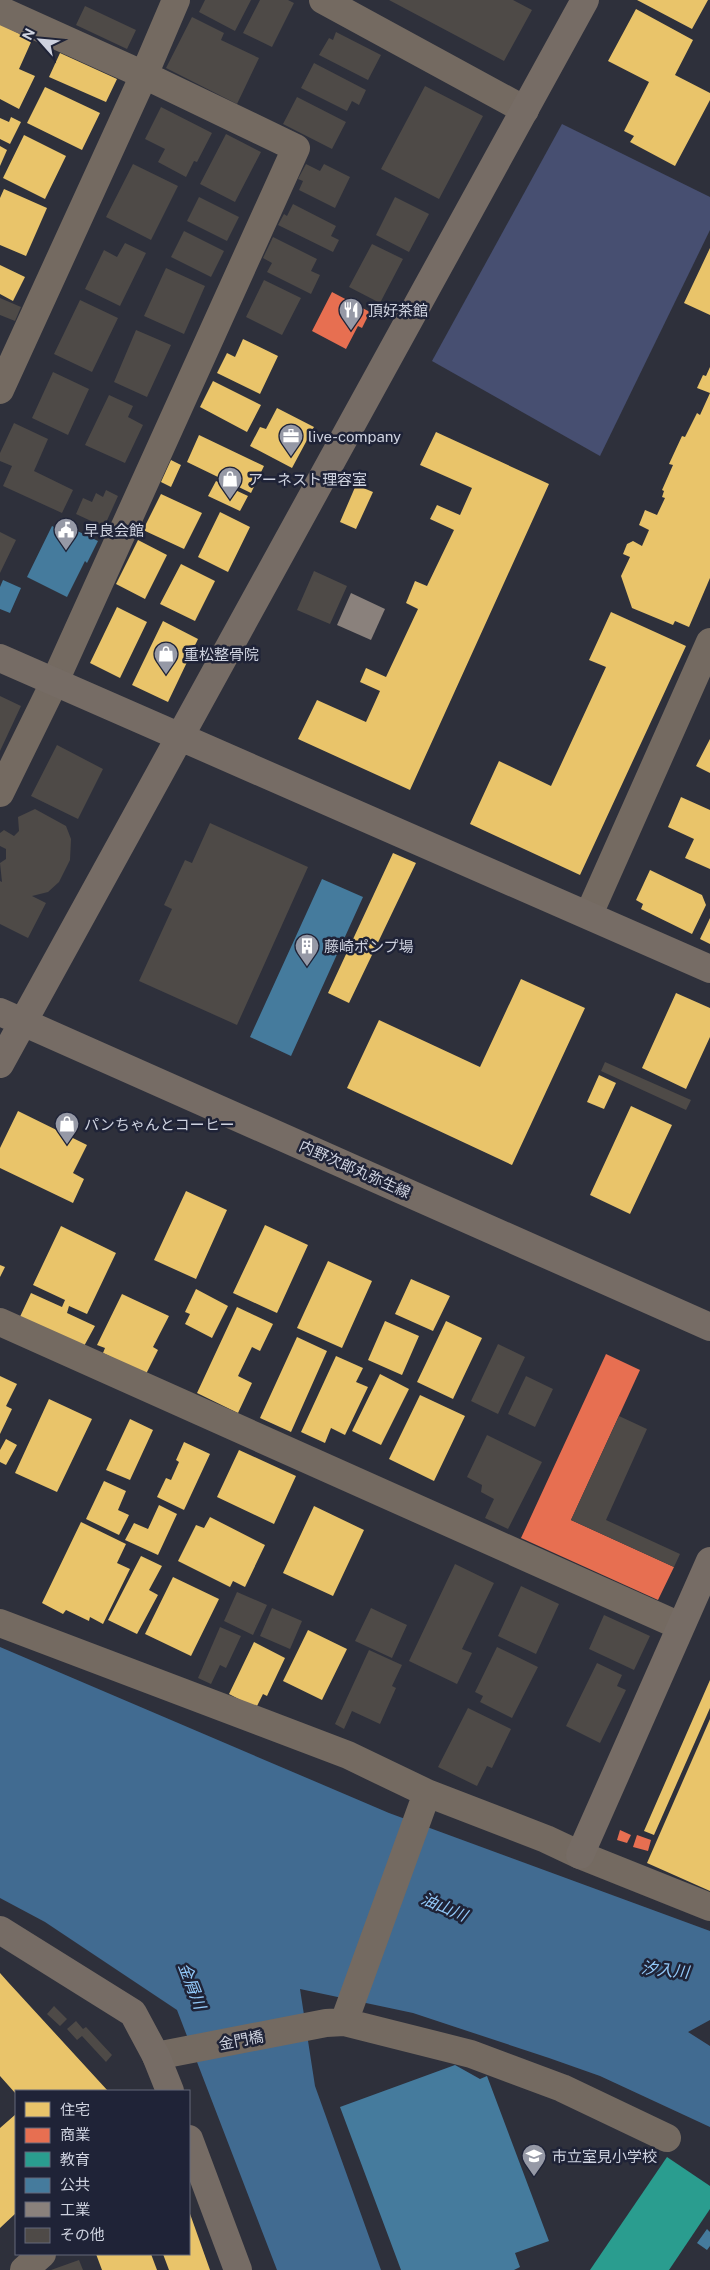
<svg xmlns="http://www.w3.org/2000/svg" width="710" height="2270" font-family="'Public Sans','Noto Sans JP',sans-serif">
	<rect width="100%" height="100%" fill="#2e303b"/>
	<path fill="#474f71" d="M 562,124 L 710,197 L 710,230 L 600,456 L 432,361 Z"/>
	<path fill="#416b91" d="M 0,1647 L 389,1813 L 710,1931 L 710,2020 L 688,2032 L 710,2046 L 710,2127 L 600,2076 L 549,2058 L 413,2013 L 300,1989 L 315,2086 L 381,2270 L 277,2270 L 177,2010 L 45,1922 L 0,1898 Z"/>
	<path fill="#e9c46a" d="M 637,0 L 708,0 L 692,29 Z
		M 636,9 L 693,40 L 675,75 L 710,93 L 710,100 L 675,166 L 630,142 L 634,136 L 624,131 L 649,82 L 608,61 Z
		M 0,24 L 32,40 L 19,69 L 35,76 L 19,109 L 0,99 Z
		M 60,53 L 117,79 L 106,102 L 49,77 Z
		M 45,87 L 100,113 L 82,150 L 27,123 Z
		M 11,117 L 21,122 L 10,144 L 0,139 L 0,118 L 9,122 Z
		M 24,135 L 66,156 L 45,199 L 3,178 Z
		M 0,146 L 7,150 L 0,166 Z
		M 4,189 L 47,208 L 26,256 L 0,245 L 0,198 Z
		M 710,248 L 710,315 L 684,303 Z
		M 0,265 L 25,277 L 13,301 L 0,294 Z
		M 243,339 L 278,356 L 260,394 L 217,373 L 227,353 L 235,357 Z
		M 710,367 L 710,578 L 689,627 L 675,621 L 673,625 L 632,608 L 621,576 L 630,557 L 623,554 L 627,544 L 633,541 L 642,546 L 649,530 L 639,525 L 645,510 L 657,515 L 665,498 L 662,497 L 664,491 L 662,490 L 673,465 L 669,464 L 682,436 L 685,437 L 697,413 L 700,415 L 710,393 L 697,388 L 703,375 L 706,376 Z
		M 213,381 L 261,405 L 247,432 L 200,407 Z
		M 277,408 L 314,427 L 292,468 L 250,446 L 260,427 L 266,429 Z
		M 436,432 L 549,484 L 410,790 L 298,739 L 317,700 L 366,722 L 380,691 L 360,682 L 366,668 L 386,677 L 418,609 L 406,603 L 415,581 L 427,586 L 454,530 L 430,519 L 437,505 L 460,515 L 472,488 L 420,465 Z
		M 199,435 L 264,466 L 251,493 L 187,462 Z
		M 171,460 L 181,465 L 171,487 L 161,482 Z
		M 216,481 L 248,496 L 240,511 L 208,496 Z
		M 356,485 L 373,492 L 356,529 L 340,522 Z
		M 161,494 L 202,513 L 184,549 L 143,530 Z
		M 220,512 L 250,527 L 228,572 L 198,557 Z
		M 138,540 L 167,555 L 145,599 L 116,584 Z
		M 181,564 L 215,581 L 195,621 L 160,604 Z
		M 117,607 L 147,622 L 120,678 L 90,663 Z
		M 611,612 L 686,646 L 580,875 L 470,824 L 499,761 L 551,786 L 606,667 L 589,660 Z
		M 163,621 L 198,639 L 168,702 L 132,685 Z
		M 710,739 L 710,773 L 696,766 Z
		M 681,797 L 710,810 L 710,869 L 685,858 L 694,839 L 668,827 Z
		M 393,853 L 416,863 L 349,1003 L 328,993 Z
		M 650,870 L 702,895 L 706,905 L 692,934 L 641,909 L 643,904 L 636,900 Z
		M 710,918 L 710,944 L 700,939 Z
		M 521,979 L 585,1008 L 512,1165 L 347,1088 L 379,1020 L 480,1067 Z
		M 676,993 L 710,1008 L 710,1037 L 686,1089 L 642,1068 Z
		M 599,1075 L 616,1083 L 604,1109 L 587,1102 Z
		M 631,1106 L 672,1125 L 630,1214 L 590,1195 Z
		M 18,1111 L 87,1145 L 73,1173 L 84,1179 L 73,1203 L 0,1168 L 0,1148 Z
		M 186,1191 L 227,1210 L 196,1279 L 154,1260 Z
		M 265,1225 L 308,1245 L 277,1313 L 233,1293 Z
		M 61,1226 L 116,1253 L 87,1314 L 69,1306 L 67,1313 L 95,1326 L 83,1348 L 18,1321 L 31,1293 L 62,1307 L 65,1300 L 33,1285 Z
		M 328,1261 L 372,1281 L 342,1348 L 297,1328 Z
		M 0,1265 L 5,1267 L 0,1277 Z
		M 411,1279 L 450,1296 L 433,1331 L 395,1314 Z
		M 196,1289 L 228,1306 L 212,1338 L 185,1324 L 190,1314 L 185,1312 Z
		M 122,1294 L 169,1316 L 153,1347 L 158,1350 L 146,1374 L 103,1353 L 105,1348 L 97,1345 Z
		M 237,1307 L 273,1324 L 260,1351 L 252,1347 L 238,1376 L 252,1383 L 238,1413 L 197,1393 Z
		M 385,1321 L 419,1336 L 402,1375 L 368,1360 Z
		M 446,1321 L 482,1338 L 453,1399 L 417,1382 Z
		M 297,1337 L 327,1351 L 291,1432 L 260,1418 Z
		M 336,1356 L 363,1368 L 356,1382 L 368,1387 L 345,1435 L 331,1428 L 325,1443 L 301,1432 Z
		M 380,1374 L 409,1389 L 381,1445 L 352,1431 Z
		M 0,1376 L 17,1384 L 6,1406 L 12,1409 L 0,1434 Z
		M 420,1395 L 465,1416 L 434,1481 L 389,1459 Z
		M 49,1399 L 92,1419 L 57,1492 L 15,1473 Z
		M 130,1419 L 153,1430 L 130,1480 L 106,1470 Z
		M 6,1439 L 17,1445 L 6,1465 L 0,1462 L 0,1450 Z
		M 184,1442 L 210,1454 L 184,1510 L 157,1497 L 166,1478 L 171,1480 L 179,1462 L 176,1460 Z
		M 239,1450 L 296,1476 L 274,1524 L 217,1497 Z
		M 104,1481 L 126,1491 L 118,1510 L 129,1515 L 119,1535 L 86,1519 Z
		M 159,1505 L 177,1514 L 158,1555 L 125,1540 L 134,1523 L 148,1529 Z
		M 314,1506 L 364,1530 L 333,1596 L 283,1573 Z
		M 210,1517 L 265,1545 L 245,1587 L 233,1581 L 230,1587 L 178,1561 L 196,1525 L 204,1528 Z
		M 81,1522 L 126,1544 L 117,1563 L 130,1569 L 103,1624 L 90,1617 L 89,1621 L 66,1610 L 63,1614 L 42,1603 Z
		M 141,1556 L 162,1566 L 149,1590 L 158,1595 L 137,1634 L 108,1620 Z
		M 173,1577 L 219,1599 L 191,1656 L 145,1634 Z
		M 308,1630 L 347,1649 L 322,1700 L 283,1681 Z
		M 254,1642 L 285,1658 L 267,1696 L 263,1694 L 256,1708 L 229,1694 Z
		M 710,1680 L 710,1708 L 654,1835 L 644,1831 Z
		M 710,1719 L 710,1891 L 647,1863 Z
		M 0,1973 L 8,1982 L 108,2091 L 16,2091 L 16,2094 L 0,2076 Z
		M 16,2114 L 16,2213 L 0,2228 L 0,2128 Z
		M 189,2211 L 210,2270 L 169,2270 L 163,2254 L 189,2254 Z
		M 96,2254 L 151,2254 L 157,2270 L 102,2270 Z"/>
	<path fill="#e76f51" d="M 332,292 L 370,312 L 362,328 L 358,326 L 346,349 L 312,331 Z
		M 606,1354 L 640,1370 L 571,1520 L 674,1567 L 658,1600 L 521,1538 Z
		M 620,1830 L 631,1835 L 627,1843 L 617,1840 Z
		M 637,1835 L 651,1840 L 648,1851 L 633,1847 Z"/>
	<path fill="#2a9d8f" d="M 667,2157 L 710,2186 L 710,2209 L 669,2270 L 590,2270 Z"/>
	<path fill="#457b9d" d="M 52,526 L 64,532 L 67,526 L 98,541 L 87,563 L 85,561 L 67,597 L 27,577 Z
		M 3,580 L 21,588 L 10,613 L 0,609 L 0,587 Z
		M 322,879 L 363,897 L 291,1056 L 250,1037 Z
		M 455,2065 L 480,2079 L 487,2076 L 549,2241 L 515,2253 L 520,2267 L 514,2270 L 401,2270 L 340,2107 Z
		M 707,2229 L 710,2232 L 710,2246 L 707,2250 L 697,2243 Z"/>
	<path fill="#8a817c" d="M 351,593 L 385,609 L 371,640 L 337,625 Z"/>
	<path fill="#4e4a47" d="M 205,0 L 251,0 L 235,31 L 199,12 Z
		M 260,0 L 288,0 L 294,3 L 272,47 L 243,33 Z
		M 389,0 L 513,0 L 532,10 L 504,61 Z
		M 85,6 L 136,30 L 127,49 L 76,25 Z
		M 192,17 L 224,33 L 221,40 L 259,58 L 237,104 L 166,68 Z
		M 336,32 L 381,55 L 368,80 L 319,55 L 329,38 L 333,40 Z
		M 314,63 L 366,90 L 359,105 L 352,101 L 347,111 L 301,88 Z
		M 425,86 L 483,116 L 439,199 L 381,169 Z
		M 297,97 L 346,122 L 332,149 L 283,124 Z
		M 161,107 L 212,133 L 197,162 L 194,161 L 186,177 L 158,162 L 165,149 L 145,139 Z
		M 226,134 L 261,152 L 235,202 L 200,184 Z
		M 133,164 L 178,186 L 151,240 L 106,217 Z
		M 306,164 L 320,171 L 324,164 L 350,177 L 335,208 L 299,190 L 303,181 L 298,179 Z
		M 199,197 L 239,217 L 227,241 L 187,221 Z
		M 395,197 L 429,214 L 409,252 L 376,235 Z
		M 293,204 L 336,226 L 331,236 L 339,240 L 333,252 L 278,225 L 284,214 L 287,216 Z
		M 184,231 L 224,251 L 211,277 L 171,257 Z
		M 273,237 L 317,259 L 311,271 L 320,275 L 311,294 L 267,272 L 272,263 L 263,258 Z
		M 125,243 L 146,253 L 120,306 L 85,289 L 104,250 L 117,257 Z
		M 372,244 L 403,259 L 380,303 L 349,287 Z
		M 166,268 L 205,286 L 184,334 L 144,316 Z
		M 264,280 L 301,298 L 282,335 L 246,317 Z
		M 0,298 L 21,307 L 15,321 L 0,315 Z
		M 80,300 L 118,318 L 92,372 L 54,354 Z
		M 136,330 L 171,345 L 147,397 L 114,382 Z
		M 53,372 L 89,389 L 68,435 L 32,418 Z
		M 109,395 L 133,406 L 128,417 L 143,425 L 125,463 L 85,445 Z
		M 14,423 L 48,439 L 34,471 L 73,490 L 62,513 L 3,486 L 12,466 L 0,461 L 0,453 Z
		M 106,490 L 118,496 L 104,527 L 76,514 L 83,498 L 92,502 L 96,493 L 103,497 Z
		M 0,532 L 16,540 L 0,573 Z
		M 314,571 L 347,586 L 330,624 L 297,610 Z
		M 0,696 L 21,706 L 0,751 Z
		M 57,745 L 103,769 L 78,819 L 31,796 Z
		M 35,809 L 66,826 L 71,839 L 70,860 L 59,882 L 48,892 L 32,896 L 46,903 L 28,938 L 0,924 L 0,881 L 2,882 L 0,863 L 6,859 L 6,849 L 0,846 L 0,833 L 4,830 L 14,836 L 19,831 L 18,817 Z
		M 210,823 L 308,867 L 237,1025 L 139,981 L 172,909 L 164,905 L 185,860 L 192,863 Z
		M 605,1062 L 691,1100 L 686,1110 L 601,1071 Z
		M 498,1344 L 525,1357 L 498,1414 L 471,1401 Z
		M 526,1376 L 553,1389 L 535,1427 L 508,1414 Z
		M 619,1416 L 647,1429 L 606,1520 L 680,1554 L 674,1567 L 571,1520 Z
		M 487,1435 L 542,1462 L 508,1529 L 485,1518 L 494,1499 L 481,1492 L 482,1485 L 467,1477 Z
		M 455,1564 L 494,1583 L 462,1649 L 472,1653 L 457,1684 L 409,1661 Z
		M 521,1586 L 559,1604 L 536,1654 L 498,1636 Z
		M 237,1592 L 267,1605 L 253,1635 L 224,1621 Z
		M 272,1608 L 302,1621 L 290,1649 L 260,1636 Z
		M 371,1608 L 407,1625 L 392,1658 L 355,1641 Z
		M 604,1615 L 650,1636 L 634,1670 L 589,1649 Z
		M 220,1627 L 241,1636 L 226,1668 L 220,1665 L 211,1684 L 198,1678 Z
		M 497,1647 L 538,1667 L 512,1718 L 480,1702 L 483,1696 L 475,1692 Z
		M 369,1650 L 402,1665 L 392,1686 L 396,1688 L 380,1724 L 352,1711 L 344,1729 L 335,1724 Z
		M 597,1663 L 622,1675 L 617,1686 L 626,1690 L 600,1743 L 566,1726 Z
		M 468,1708 L 511,1729 L 492,1768 L 487,1766 L 477,1786 L 438,1767 Z
		M 54,2006 L 67,2019 L 60,2026 L 47,2014 Z
		M 76,2021 L 83,2029 L 86,2027 L 112,2055 L 106,2062 L 82,2036 L 77,2040 L 67,2029 Z
		M 79,2260 L 83,2270 L 51,2270 Z"/>
	<g fill="none" stroke-linecap="round" stroke-linejoin="round">
		<path stroke="#746a61" stroke-width="28" d="M 323,0 L 525,110
			M 0,10 L 144,75 L 296,148 L 55,681 L 0,793
			M 0,390 L 144,75 L 176,0
			M 589,914 L 710,642
			M 0,1322 L 680,1626
			M 0,1623 L 348,1755 L 427,1793 L 546,1839 L 580,1855 L 710,1907
			M 344,2022 L 427,1793
			M 156,2056 L 326,2023 L 344,2022 L 471,2054 L 562,2088 L 667,2138
			M 24,2270 L 42,2254"/>
		<path stroke="#766c65" stroke-width="28" d="M 0,658 L 710,969
			M 0,1012 L 710,1327
			M 0,1064 L 585,0
			M 580,1855 L 710,1561
			M 0,1930 L 133,2013 L 156,2056 L 170,2091
			M 189,2139 L 238,2270"/>
	</g>
	<defs>
		<symbol id="restaurant-pin" viewBox="-11 -11 22 30"><path d="M0 17L-7.5 6A9.5 9.5 0 1 1 7.5 6Z" fill="#9699a6" stroke="#1f2337"/><path d="M-5-6h1v4h1v-4h1v4h1v-4h1v5L-1.5 .5V6h-2V.5L-5-1ZM5-6V6H3V1.5H1.5Q1.5-4 5-6Z" fill="#fff"/></symbol>
		<symbol id="office-pin" viewBox="-11 -11 22 30"><path d="M0 17L-7.5 6A9.5 9.5 0 1 1 7.5 6Z" fill="#9699a6" stroke="#1f2337"/><path d="M-6-3h4V-5.5h4V-3h4V5H-6ZM-1-4.5V-3h2v-1.5ZM-6 0V1H6V0Z" fill="#fff"/></symbol>
		<symbol id="shop-pin" viewBox="-11 -11 22 30"><path d="M0 17L-7.5 6A9.5 9.5 0 1 1 7.5 6Z" fill="#9699a6" stroke="#1f2337"/><path d="M-5-2.5h2.3a2.7 3.5 0 0 1 5.4 0H5L5.5 6h-11ZM-1.5-2.5h3a1.5 2.3 0 0 0-3 0Z" fill="#fff"/></symbol>
		<symbol id="civic-pin" viewBox="-11 -11 22 30"><path d="M0 17L-7.5 6A9.5 9.5 0 1 1 7.5 6Z" fill="#9699a6" stroke="#1f2337"/><path d="M-.6-6.5H3V-4.5H.6V-3L4-1V1h2V6H-6V1h2V-1L-.6-3ZM-1.2 2.5V6h2.4V2.5Z" fill="#fff"/></symbol>
		<symbol id="building-pin" viewBox="-11 -11 22 30"><path d="M0 17L-7.5 6A9.5 9.5 0 1 1 7.5 6Z" fill="#9699a6" stroke="#1f2337"/><path d="M-4-6H4V6H1V3H-1V6H-4ZM-2.5-4.3h1.7v1.8h-1.7ZM.8-4.3h1.7v1.8H.8ZM-2.5-1h1.7V.8h-1.7ZM.8-1h1.7V.8H.8Z" fill="#fff"/></symbol>
		<symbol id="school-pin" viewBox="-11 -11 22 30"><path d="M0 17L-7.5 6A9.5 9.5 0 1 1 7.5 6Z" fill="#9699a6" stroke="#1f2337"/><path d="M0-5L7-2L0 1L-7-2ZM-4 1L0 2.5L4 1V4Q0 6-4 4Z" fill="#fff"/></symbol>
	</defs>
	<g fill-rule="evenodd">
		<use href="#restaurant-pin" x="337" y="296" width="28" height="38"/>
		<use href="#office-pin" x="277" y="422" width="28" height="38"/>
		<use href="#shop-pin" x="216" y="465" width="28" height="38"/>
		<use href="#civic-pin" x="52" y="516" width="28" height="38"/>
		<use href="#shop-pin" x="152" y="640" width="28" height="38"/>
		<use href="#building-pin" x="293" y="932" width="28" height="38"/>
		<use href="#shop-pin" x="53" y="1110" width="28" height="38"/>
		<use href="#school-pin" x="520" y="2142" width="28" height="38"/>
	</g>
	<g text-anchor="middle" dominant-baseline="central" stroke-width="5" stroke-linejoin="round" paint-order="stroke">
		<g font-size="15" fill="#ced2df" stroke="#1f2337" text-anchor="start">
			<text x="368" y="310">頂好茶館</text>
			<text x="308" y="436">live-company</text>
			<text x="248" y="479">アーネスト理容室</text>
			<text x="84" y="530">早良会館</text>
			<text x="184" y="654">重松整骨院</text>
			<text x="324" y="946">藤崎ポンプ場</text>
			<text x="84" y="1124">パンちゃんとコーヒー</text>
			<text x="552" y="2156">市立室見小学校</text>
		</g>
		<g font-size="15" fill="#ced2df" stroke="#1f2337">
			<text transform="translate(355 1169) rotate(24)">内野次郎丸弥生線</text>
			<text transform="translate(241 2040) rotate(-11)">金門橋</text>
		</g>
		<g font-size="16" font-style="italic" fill="#93c9f9" stroke="#1f2337">
			<text transform="translate(444 1907) rotate(23)">油山川</text>
			<text transform="translate(665 1970) rotate(6)">汐入川</text>
			<text transform="translate(192 1986) rotate(69)">金屑川</text>
		</g>
	</g>
	<rect x="15" y="2090" width="175" height="165" fill="#1f2337" stroke="#65697a"/>
	<rect x="25" y="2102" width="25" height="15" fill="#e9c46a" stroke="#65697a"/>
	<text x="60" y="2115" font-size="15" fill="#ced2df">住宅</text>
	<rect x="25" y="2128" width="25" height="15" fill="#e76f51" stroke="#65697a"/>
	<text x="60" y="2140" font-size="15" fill="#ced2df">商業</text>
	<rect x="25" y="2152" width="25" height="15" fill="#2a9d8f" stroke="#65697a"/>
	<text x="60" y="2165" font-size="15" fill="#ced2df">教育</text>
	<rect x="25" y="2178" width="25" height="15" fill="#457b9d" stroke="#65697a"/>
	<text x="60" y="2190" font-size="15" fill="#ced2df">公共</text>
	<rect x="25" y="2202" width="25" height="15" fill="#8a817c" stroke="#65697a"/>
	<text x="60" y="2215" font-size="15" fill="#ced2df">工業</text>
	<rect x="25" y="2228" width="25" height="15" fill="#4e4a47" stroke="#65697a"/>
	<text x="60" y="2240" font-size="15" fill="#ced2df">その他</text>
	<g transform="translate(40 40) rotate(297)" stroke="#1f2337" stroke-width="4" paint-order="stroke">
	<path d="M0-4L9 19L0 12L-9 19Z" fill="#ced2df"/>
	<text y="-8" font-size="14" font-weight="bold" text-anchor="middle" fill="#ced2df">N</text>
	</g>
</svg>
